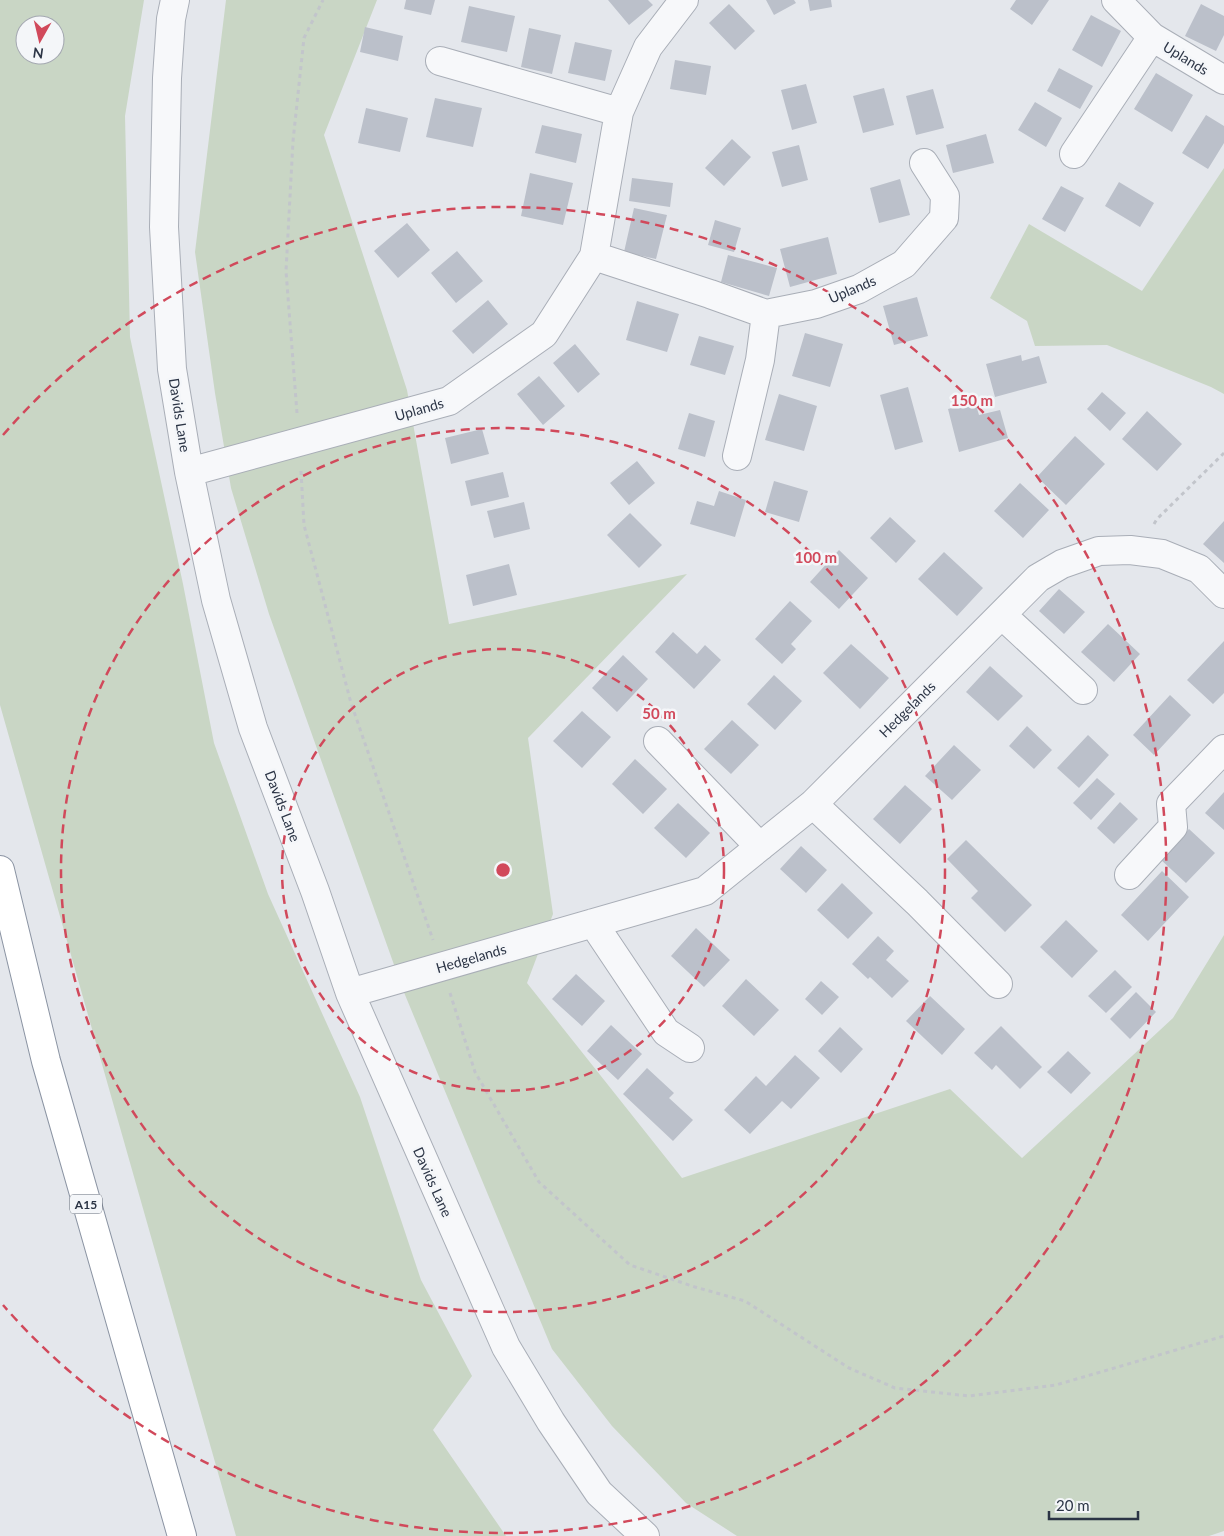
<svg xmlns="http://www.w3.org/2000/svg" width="1224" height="1536" font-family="Lato,sans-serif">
	<rect width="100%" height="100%" fill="#e4e7ec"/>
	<path fill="#c9d6c5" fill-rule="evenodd" d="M 0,0 L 144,0 L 125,116 L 130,337 L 183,584 L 214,743 L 268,894 L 360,1097 L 421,1280 L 472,1376 L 433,1430 L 506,1536 L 236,1536 L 0,705 ZM 25,25 L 55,25 L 55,55 L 25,55 Z
		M 226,0 L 377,0 L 324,135 L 407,390 L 449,624 L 687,574 L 528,738 L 553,914 L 527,983 L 682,1178 L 950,1089 L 1022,1158 L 1173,1018 L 1224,935 L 1224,1531 L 1209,1536 L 737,1536 L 686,1503 L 612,1426 L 552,1349 L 403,990 L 269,614 L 231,488 L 215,393 L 195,252 Z
		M 1224,168 L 1224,394 L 1211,387 L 1107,345 L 1035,346 L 1027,321 L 990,298 L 1029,224 L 1142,291 Z"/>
	<path fill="#bbc0ca" d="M 406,0 L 435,0 L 431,15 L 404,9 Z
		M 608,0 L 648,0 L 653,5 L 629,25 Z
		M 766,0 L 794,0 L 796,3 L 774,15 Z
		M 808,0 L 831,0 L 832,7 L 810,11 Z
		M 1016,0 L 1049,0 L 1032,25 L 1010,9 Z
		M 729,4 L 755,31 L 735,50 L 709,23 Z
		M 1201,4 L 1224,16 L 1224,35 L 1216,51 L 1185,36 Z
		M 469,6 L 515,16 L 507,52 L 461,42 Z
		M 1091,15 L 1121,31 L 1102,67 L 1072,50 Z
		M 365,27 L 403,36 L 398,61 L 360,52 Z
		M 529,28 L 561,35 L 552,74 L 521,67 Z
		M 575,42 L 612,50 L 605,81 L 568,73 Z
		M 675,60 L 711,66 L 706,95 L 670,89 Z
		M 1059,68 L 1093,86 L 1080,109 L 1047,91 Z
		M 1156,73 L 1193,95 L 1172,132 L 1134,109 Z
		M 806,84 L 817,123 L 792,130 L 781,90 Z
		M 884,88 L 894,125 L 863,133 L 853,96 Z
		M 933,89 L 944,128 L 916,135 L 906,96 Z
		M 435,98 L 482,108 L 473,147 L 426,137 Z
		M 1035,102 L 1062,118 L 1046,147 L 1018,130 Z
		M 366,108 L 408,118 L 400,152 L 358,143 Z
		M 1206,115 L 1224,126 L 1224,143 L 1208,169 L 1182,153 Z
		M 542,125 L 582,134 L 576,163 L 535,153 Z
		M 986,134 L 994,163 L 953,173 L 946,145 Z
		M 732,139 L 751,157 L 724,186 L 705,168 Z
		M 799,145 L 808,180 L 782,187 L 772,152 Z
		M 530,173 L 573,183 L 563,225 L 521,216 Z
		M 632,178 L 673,183 L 670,207 L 629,201 Z
		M 900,179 L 910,215 L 879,223 L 870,188 Z
		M 1119,182 L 1154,203 L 1140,227 L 1105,206 Z
		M 1061,186 L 1084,198 L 1065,232 L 1042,219 Z
		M 634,208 L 667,215 L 656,259 L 624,252 Z
		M 715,220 L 741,228 L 734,252 L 708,245 Z
		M 407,223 L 430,250 L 398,278 L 374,251 Z
		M 828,237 L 837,274 L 790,287 L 780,249 Z
		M 457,251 L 483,281 L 456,303 L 431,273 Z
		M 728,255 L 777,268 L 769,296 L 721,282 Z
		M 917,297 L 928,336 L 894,345 L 883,306 Z
		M 488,300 L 508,324 L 473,354 L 452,331 Z
		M 637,301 L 679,314 L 667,352 L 626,340 Z
		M 805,333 L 843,344 L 830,387 L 792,376 Z
		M 699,336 L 734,346 L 725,375 L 690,365 Z
		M 575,344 L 600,374 L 578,393 L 553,363 Z
		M 1021,355 L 1022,361 L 1039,356 L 1047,383 L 995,397 L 986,364 Z
		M 539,376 L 565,406 L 543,425 L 517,394 Z
		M 908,387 L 923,442 L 895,450 L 880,395 Z
		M 1102,392 L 1126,413 L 1110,431 L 1087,409 Z
		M 779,394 L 817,406 L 804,451 L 765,440 Z
		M 975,402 L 979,415 L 1000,410 L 1008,438 L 959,452 L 948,409 Z
		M 1147,411 L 1182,444 L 1157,471 L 1122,439 Z
		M 689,413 L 715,421 L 705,457 L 678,449 Z
		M 482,429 L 489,454 L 451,464 L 445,438 Z
		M 1075,436 L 1105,464 L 1066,505 L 1037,477 Z
		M 637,461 L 655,483 L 629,505 L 610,483 Z
		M 503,472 L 509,497 L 471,506 L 465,481 Z
		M 774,481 L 808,491 L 799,522 L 765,512 Z
		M 1020,483 L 1049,510 L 1023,538 L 994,511 Z
		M 719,491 L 746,500 L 735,537 L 690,524 L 697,501 L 714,506 Z
		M 524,502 L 530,529 L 494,538 L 487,511 Z
		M 630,513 L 662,545 L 639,568 L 607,535 Z
		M 890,517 L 916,541 L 896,563 L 870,538 Z
		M 1224,521 L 1224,563 L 1203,544 Z
		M 839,550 L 868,578 L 839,609 L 810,582 Z
		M 944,552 L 983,588 L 957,616 L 918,579 Z
		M 509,564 L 517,595 L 473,606 L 466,575 Z
		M 1059,589 L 1085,612 L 1064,634 L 1039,611 Z
		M 790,601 L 812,621 L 791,644 L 796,649 L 782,664 L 755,639 Z
		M 1108,624 L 1140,654 L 1114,682 L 1081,652 Z
		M 673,632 L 697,654 L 705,645 L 721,660 L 694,689 L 655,652 Z
		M 1224,641 L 1224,693 L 1213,704 L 1187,680 Z
		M 851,644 L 889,678 L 860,709 L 823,673 Z
		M 623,655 L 648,679 L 617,712 L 592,688 Z
		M 990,666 L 1023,696 L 998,721 L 966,692 Z
		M 774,675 L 802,701 L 775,730 L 747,704 Z
		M 1170,695 L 1191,715 L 1154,755 L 1133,735 Z
		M 582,711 L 611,737 L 582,768 L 553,741 Z
		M 732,720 L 759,745 L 731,774 L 704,749 Z
		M 1027,726 L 1052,750 L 1034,769 L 1009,746 Z
		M 1088,735 L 1109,755 L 1079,788 L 1057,768 Z
		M 954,745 L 981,770 L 952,800 L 925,776 Z
		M 635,759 L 667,789 L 643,814 L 612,784 Z
		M 1097,778 L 1115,794 L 1091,820 L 1073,803 Z
		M 905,785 L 932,809 L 900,844 L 873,819 Z
		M 1224,792 L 1224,830 L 1205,813 Z
		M 1120,802 L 1138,819 L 1114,844 L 1097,828 Z
		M 678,803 L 710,833 L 686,858 L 654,828 Z
		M 1189,829 L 1215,853 L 1186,883 L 1160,859 Z
		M 966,840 L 1032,905 L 1005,932 L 971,898 L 978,891 L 947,859 Z
		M 801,846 L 827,870 L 806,893 L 780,869 Z
		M 1162,871 L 1189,897 L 1148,941 L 1121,915 Z
		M 842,883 L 873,913 L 848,939 L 817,910 Z
		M 1066,920 L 1098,951 L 1072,978 L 1040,947 Z
		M 696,928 L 730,960 L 704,987 L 671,956 Z
		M 878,936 L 894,951 L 886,960 L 909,981 L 892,998 L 870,977 L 868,979 L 852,964 Z
		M 1115,970 L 1132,987 L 1106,1013 L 1088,996 Z
		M 576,974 L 605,1001 L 582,1026 L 552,999 Z
		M 746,979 L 779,1010 L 754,1036 L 722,1006 Z
		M 821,981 L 839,997 L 822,1015 L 805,999 Z
		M 1136,992 L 1156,1012 L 1130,1039 L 1110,1019 Z
		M 930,996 L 965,1029 L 942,1055 L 906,1021 Z
		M 611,1025 L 642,1054 L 618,1080 L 587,1051 Z
		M 1001,1026 L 1042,1067 L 1020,1089 L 996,1065 L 992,1070 L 974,1053 Z
		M 840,1027 L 863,1049 L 841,1073 L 818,1051 Z
		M 1068,1051 L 1091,1073 L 1071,1094 L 1047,1072 Z
		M 795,1055 L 820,1078 L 791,1109 L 782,1101 L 750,1134 L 724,1110 L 756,1076 L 766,1086 Z
		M 647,1068 L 674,1093 L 669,1098 L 693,1120 L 673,1141 L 623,1094 Z"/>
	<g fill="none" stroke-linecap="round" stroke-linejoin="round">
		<defs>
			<path id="minor" d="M 175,0 L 171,19 L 167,78 L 164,227 L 172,369 L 189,472 L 216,600 L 253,728 L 315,891 L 350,993 L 506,1347 L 551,1422 L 599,1493 L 645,1536
				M 1116,0 L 1152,37 L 1224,80
				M 440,61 L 619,112
				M 1074,154 L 1152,37
				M 594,256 L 710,294 L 766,314 L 816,304 L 859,289 L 904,264 L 944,218 L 945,196 L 924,163
				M 737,456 L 760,360 L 766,314
				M 189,472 L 449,401 L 544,334 L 594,256 L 619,112 L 648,47 L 684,0
				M 1002,615 L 1083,690
				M 658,741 L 760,847
				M 813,804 L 917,902 L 998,984
				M 1129,875 L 1173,827 L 1171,804 L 1224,749
				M 593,923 L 666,1032 L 690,1048
				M 350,993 L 705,891 L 813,804 L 1038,578 L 1062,564 L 1099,551 L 1130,550 L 1162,554 L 1199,569 L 1224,594"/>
			<path id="highway" d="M 0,870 L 46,1061 L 182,1536"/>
		</defs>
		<use href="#minor" stroke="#a9aeb7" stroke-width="30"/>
		<use href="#highway" stroke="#8b94a3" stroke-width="30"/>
		<path stroke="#c2c5cb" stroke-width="3" stroke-dasharray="4 4" stroke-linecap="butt" d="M 297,413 L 286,271 L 293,141 L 304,38 L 323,0
			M 301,471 L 304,525 L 351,703 L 433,940
			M 1154,524 L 1157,519 L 1224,453
			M 450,993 L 475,1072 L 539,1182 L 630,1265 L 695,1287 L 745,1301 L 849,1368 L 895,1388 L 969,1396 L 1056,1385 L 1224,1336"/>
		<use href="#minor" stroke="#f7f8fa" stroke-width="28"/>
		<use href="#highway" stroke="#fff" stroke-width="28"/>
	</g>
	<g fill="none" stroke="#d1495b" stroke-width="2.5" stroke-dasharray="9 6">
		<circle cx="503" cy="870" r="221"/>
		<circle cx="503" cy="870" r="442"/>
		<path d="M3 435A663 663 0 1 1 3 1305"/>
	</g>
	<g text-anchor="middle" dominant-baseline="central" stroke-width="5" stroke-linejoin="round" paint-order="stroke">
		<rect fill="#f4f6f9" stroke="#676e7b" stroke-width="1" x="70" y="1194.5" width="32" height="19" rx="4"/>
		<g font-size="12" font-weight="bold" fill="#2b3445">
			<text x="86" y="1204">A15</text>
		</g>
		<g font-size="14" fill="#2b3445" stroke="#f4f6f9">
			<text transform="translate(1186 58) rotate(31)">Uplands</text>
			<text transform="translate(852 289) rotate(-23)">Uplands</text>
			<text transform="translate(419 409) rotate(-16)">Uplands</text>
			<text transform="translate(180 415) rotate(81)">Davids Lane</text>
			<text transform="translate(907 709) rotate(-45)">Hedgelands</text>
			<text transform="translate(283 806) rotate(69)">Davids Lane</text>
			<text transform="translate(471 958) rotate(-16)">Hedgelands</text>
			<text transform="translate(433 1182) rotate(66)">Davids Lane</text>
		</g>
	</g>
	<circle cx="503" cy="870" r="8" fill="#d1495b" stroke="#f4f6f9" stroke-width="2.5"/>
	<g font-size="15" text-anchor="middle" font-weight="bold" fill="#d1495b" stroke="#f4f6f9" stroke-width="5" stroke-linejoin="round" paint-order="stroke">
		<text x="972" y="406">150 m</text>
		<text x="816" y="563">100 m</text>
		<text x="659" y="719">50 m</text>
	</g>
	<g transform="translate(40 40) rotate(188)"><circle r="24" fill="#f4f6f9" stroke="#a4a8b1"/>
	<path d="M0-4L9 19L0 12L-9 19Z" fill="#d1495b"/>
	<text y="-8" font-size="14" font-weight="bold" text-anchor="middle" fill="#2b3445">N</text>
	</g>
	<path d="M1049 1511v8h89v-8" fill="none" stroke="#2b3445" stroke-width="2.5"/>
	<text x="1056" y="1511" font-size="15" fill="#2b3445" stroke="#f4f6f9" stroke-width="4" paint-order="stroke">20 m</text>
</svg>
